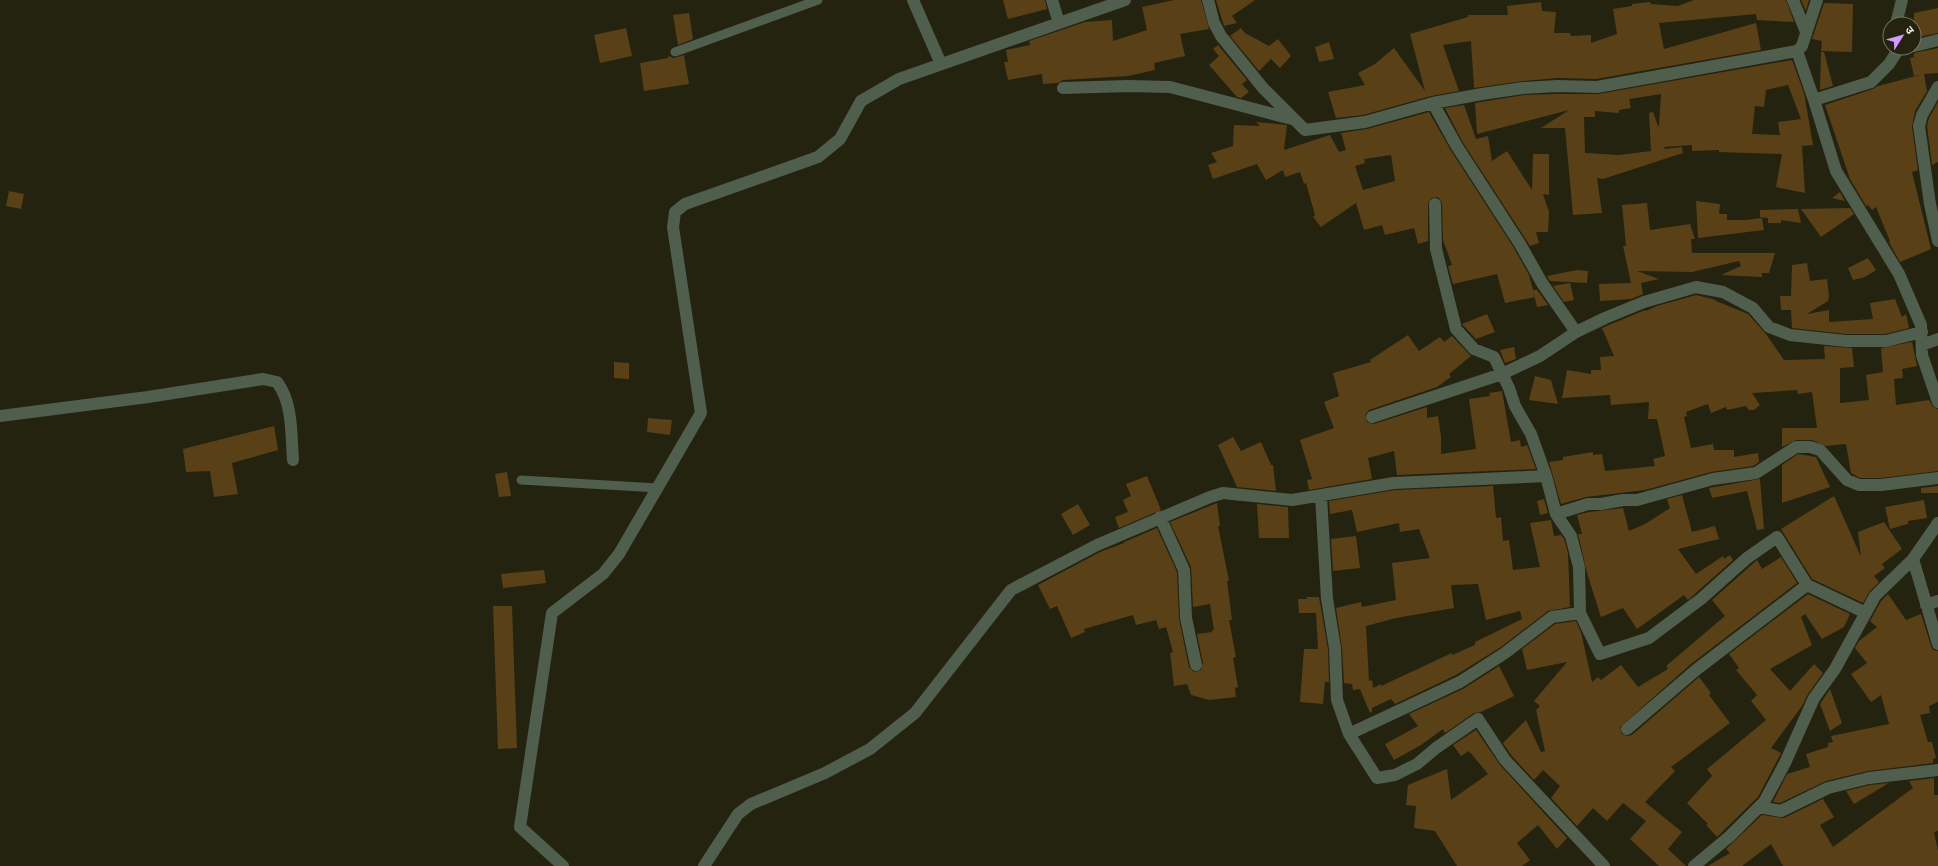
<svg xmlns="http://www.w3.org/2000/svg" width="1938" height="866" font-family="Merriweather,'Noto Sans Devanagari',serif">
	<rect width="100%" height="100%" fill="#232310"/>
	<path fill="#5a4016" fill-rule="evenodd" d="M 1003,0 L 1045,0 L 1047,9 L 1008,19 Z
		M 1174,0 L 1201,0 L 1209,29 L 1180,34 L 1185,56 L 1154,63 L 1155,70 L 1128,76 L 1063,80 L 1058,83 L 1043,84 L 1042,74 L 1008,80 L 1004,62 L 1008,62 L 1006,50 L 1030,45 L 1029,41 L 1085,22 L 1112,20 L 1113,41 L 1147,30 L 1142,7 Z
		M 1216,0 L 1255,0 L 1232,16 L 1237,23 L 1224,26 Z
		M 1694,0 L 1786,0 L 1794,22 L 1757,20 L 1756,14 L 1659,23 L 1664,49 L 1756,23 L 1761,50 L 1596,79 L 1557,78 L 1523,81 L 1474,88 L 1471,41 L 1443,45 L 1459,91 L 1431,96 L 1363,115 L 1336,118 L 1328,92 L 1365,85 L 1358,73 L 1375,64 L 1394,48 L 1425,91 L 1410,34 L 1468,17 L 1468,15 L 1508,15 L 1507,6 L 1541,2 L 1542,11 L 1556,12 L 1554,33 L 1570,33 L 1571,36 L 1591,35 L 1591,43 L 1617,34 L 1613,9 L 1632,6 L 1632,4 L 1650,2 L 1651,4 L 1678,6 Z
		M 1801,0 L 1809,0 L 1806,11 Z
		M 1824,3 L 1853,4 L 1852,52 L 1821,51 L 1822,41 L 1812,39 Z
		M 1938,8 L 1938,33 L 1914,38 L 1914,13 Z
		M 689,13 L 693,39 L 678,45 L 673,15 Z
		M 626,28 L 632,56 L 600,63 L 594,35 Z
		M 1241,28 L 1245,33 L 1269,46 L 1278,39 L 1291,56 L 1280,68 L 1271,59 L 1259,71 L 1230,36 Z
		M 1329,42 L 1334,59 L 1319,62 L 1315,47 Z
		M 1218,45 L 1247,80 L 1242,84 L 1249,92 L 1241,98 L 1237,97 L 1209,65 L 1219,56 L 1213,49 Z
		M 1938,48 L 1938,73 L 1924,74 L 1927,91 L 1915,111 L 1912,127 L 1918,170 L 1912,172 L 1931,249 L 1900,262 L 1891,246 L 1889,241 L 1890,241 L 1876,207 L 1872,210 L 1868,205 L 1866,206 L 1850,179 L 1825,105 L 1873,89 L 1878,86 L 1920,75 L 1914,76 L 1910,58 L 1914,57 L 1914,53 Z
		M 1821,52 L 1824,52 L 1833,86 L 1820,90 Z
		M 684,55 L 689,84 L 644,91 L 640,63 L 668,58 L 668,56 L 674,58 Z
		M 1792,60 L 1804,93 L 1813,145 L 1802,146 L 1805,193 L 1776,187 L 1782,154 L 1719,152 L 1719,150 L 1692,151 L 1692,145 L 1664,147 L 1665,149 L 1682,147 L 1683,153 L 1603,179 L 1597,178 L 1602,213 L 1573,215 L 1565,128 L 1541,128 L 1569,110 L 1477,134 L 1475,103 L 1524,95 L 1557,94 L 1598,94 ZM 1788,85 L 1801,119 L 1778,122 L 1780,135 L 1752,134 L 1755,106 L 1764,107 L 1766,90 ZM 1661,94 L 1659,126 L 1658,126 L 1653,112 L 1649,113 L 1651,151 L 1619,155 L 1585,153 L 1584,117 L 1595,117 L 1595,111 L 1619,113 L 1619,110 L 1631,108 L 1629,99 Z
		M 1938,102 L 1938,162 L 1932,165 L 1927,126 L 1929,118 Z
		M 1464,105 L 1476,139 L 1488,136 L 1492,161 L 1507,151 L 1532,190 L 1533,154 L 1549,154 L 1549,195 L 1543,194 L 1549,212 L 1548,232 L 1536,232 L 1539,243 L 1530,246 L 1462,141 L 1445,108 Z
		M 1429,112 L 1450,149 L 1514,248 L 1529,275 L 1535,297 L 1505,303 L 1497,274 L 1453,284 L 1448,266 L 1452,265 L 1443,240 L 1442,203 L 1438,197 L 1431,198 L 1428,204 L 1428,241 L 1418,244 L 1414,228 L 1385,235 L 1382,225 L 1364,230 L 1356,203 L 1321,227 L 1313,217 L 1315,215 L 1306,183 L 1304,184 L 1300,172 L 1285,177 L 1283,170 L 1266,180 L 1257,164 L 1213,179 L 1208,165 L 1217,162 L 1211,153 L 1233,146 L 1234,125 L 1260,126 L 1256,122 L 1287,125 L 1284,150 L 1330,135 L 1339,152 L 1346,150 L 1341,133 L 1367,129 ZM 1391,155 L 1395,181 L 1363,190 L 1355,166 L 1365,163 L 1364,159 Z
		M 9,191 L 24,194 L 21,209 L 6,206 Z
		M 1840,192 L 1845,201 L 1832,198 Z
		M 1696,201 L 1720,204 L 1719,214 L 1727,214 L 1727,220 L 1746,220 L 1762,218 L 1764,230 L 1698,238 Z
		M 1647,203 L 1650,230 L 1690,224 L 1695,239 L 1691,239 L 1692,253 L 1775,253 L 1769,273 L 1762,273 L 1762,277 L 1721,275 L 1741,266 L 1739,261 L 1692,272 L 1637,271 L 1659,279 L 1641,283 L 1643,294 L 1631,299 L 1600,301 L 1599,284 L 1631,283 L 1623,246 L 1626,246 L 1622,205 Z
		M 1850,208 L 1854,214 L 1821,237 L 1801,209 Z
		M 1798,209 L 1801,223 L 1781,220 L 1781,223 L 1768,223 L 1768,218 L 1760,217 L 1760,210 Z
		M 1868,258 L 1876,270 L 1865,277 L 1853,280 L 1848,268 Z
		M 1807,263 L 1810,281 L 1827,279 L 1829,296 L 1828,301 L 1807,314 L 1829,310 L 1829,322 L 1873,319 L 1870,303 L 1895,299 L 1902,317 L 1906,314 L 1909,328 L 1885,334 L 1846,334 L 1792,328 L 1791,310 L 1781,310 L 1780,296 L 1791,296 L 1792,265 Z
		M 1577,270 L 1588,271 L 1587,283 L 1550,281 L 1547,276 Z
		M 1570,283 L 1574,300 L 1564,302 L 1553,286 Z
		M 1533,290 L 1537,290 L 1548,305 L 1537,307 Z
		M 1696,295 L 1716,300 L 1716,301 L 1748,314 L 1766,334 L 1784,360 L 1825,359 L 1824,346 L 1852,348 L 1854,367 L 1840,368 L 1840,403 L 1869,400 L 1866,375 L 1883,372 L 1881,348 L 1912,342 L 1917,366 L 1902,369 L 1903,378 L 1894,379 L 1896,405 L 1929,400 L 1933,407 L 1938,409 L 1938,471 L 1881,478 L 1860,478 L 1851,473 L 1846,444 L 1826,446 L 1812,440 L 1796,440 L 1782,447 L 1782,428 L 1817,428 L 1812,392 L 1798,394 L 1797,390 L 1752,393 L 1760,405 L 1754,410 L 1749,410 L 1746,406 L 1727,410 L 1726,407 L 1711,413 L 1708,404 L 1686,412 L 1687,416 L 1684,417 L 1691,448 L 1713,444 L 1714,450 L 1734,450 L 1734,457 L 1758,453 L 1759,462 L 1753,466 L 1711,472 L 1645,490 L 1586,497 L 1561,504 L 1549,462 L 1563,460 L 1563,457 L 1593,452 L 1593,455 L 1602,454 L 1605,471 L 1655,466 L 1653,459 L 1665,456 L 1657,419 L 1648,419 L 1649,402 L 1611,405 L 1610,395 L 1562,398 L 1567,370 L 1591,374 L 1591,370 L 1601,370 L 1600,357 L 1614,356 L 1602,328 L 1645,310 L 1646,311 L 1657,306 Z
		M 1487,314 L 1495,332 L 1476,339 L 1462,324 Z
		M 1408,335 L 1419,351 L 1440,337 L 1444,342 L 1452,336 L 1471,356 L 1449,374 L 1451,377 L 1437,387 L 1369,410 L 1365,415 L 1367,422 L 1374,424 L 1427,407 L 1427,418 L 1438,416 L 1441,436 L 1441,454 L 1476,449 L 1469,399 L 1490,396 L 1489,393 L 1502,391 L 1511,442 L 1520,440 L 1521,447 L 1527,445 L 1536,469 L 1397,475 L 1394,451 L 1368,458 L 1372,479 L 1309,490 L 1307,480 L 1312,479 L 1300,440 L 1334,428 L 1324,402 L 1339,396 L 1333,373 L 1371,362 L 1370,360 Z
		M 1514,347 L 1516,359 L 1505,363 L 1500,350 Z
		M 614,362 L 629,363 L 629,379 L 614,378 Z
		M 1535,376 L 1551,380 L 1558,404 L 1529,400 Z
		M 648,418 L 672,420 L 670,435 L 647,432 Z
		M 274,426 L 278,450 L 232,463 L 238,494 L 214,497 L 210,471 L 186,472 L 183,449 Z
		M 1233,437 L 1241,451 L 1261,442 L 1271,465 L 1273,465 L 1276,491 L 1237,487 L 1218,445 Z
		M 1798,454 L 1816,457 L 1830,487 L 1782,503 L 1782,465 Z
		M 507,472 L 511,496 L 499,497 L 495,474 Z
		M 1147,476 L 1161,510 L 1119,528 L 1115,517 L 1128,512 L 1123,500 L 1131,496 L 1126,484 Z
		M 1760,479 L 1764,529 L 1757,530 L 1747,491 L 1712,498 L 1709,488 Z
		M 1493,486 L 1496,518 L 1501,517 L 1503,541 L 1509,540 L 1513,570 L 1540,567 L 1530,523 L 1551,520 L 1554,536 L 1561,535 L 1564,539 L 1568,553 L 1570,607 L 1548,611 L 1501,647 L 1456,675 L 1395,704 L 1391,699 L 1372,708 L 1372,712 L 1370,713 L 1360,689 L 1353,690 L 1352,684 L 1344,683 L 1342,648 L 1336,608 L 1361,602 L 1362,607 L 1396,600 L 1392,563 L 1430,558 L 1419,529 L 1400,532 L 1399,523 L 1357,532 L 1352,510 L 1330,514 L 1329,501 L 1395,490 ZM 1478,584 L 1486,620 L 1520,611 L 1522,619 L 1475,642 L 1475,645 L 1452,655 L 1452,653 L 1381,686 L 1381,684 L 1373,688 L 1372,680 L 1369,681 L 1366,626 L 1396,618 L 1454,608 L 1451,585 Z
		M 1938,486 L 1938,493 L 1921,493 L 1921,488 Z
		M 1682,495 L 1692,532 L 1715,526 L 1719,539 L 1678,549 L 1696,574 L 1723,556 L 1724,559 L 1730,555 L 1733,560 L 1688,600 L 1684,595 L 1637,629 L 1623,608 L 1601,617 L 1587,573 L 1578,534 L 1582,534 L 1577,515 L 1589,512 L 1623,508 L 1629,531 L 1645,524 L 1670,508 L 1667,499 Z
		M 1834,496 L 1861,557 L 1858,532 L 1884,522 L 1902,549 L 1882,564 L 1885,568 L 1874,576 L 1879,582 L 1870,591 L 1863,603 L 1812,579 L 1781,529 Z
		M 1544,499 L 1548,513 L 1540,515 L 1537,501 Z
		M 1924,500 L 1927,518 L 1908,521 L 1908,524 L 1890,529 L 1885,507 Z
		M 1217,503 L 1220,526 L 1218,526 L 1229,581 L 1227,581 L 1232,620 L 1229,620 L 1236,657 L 1233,658 L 1238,687 L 1235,688 L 1236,697 L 1209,700 L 1191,695 L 1187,684 L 1174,686 L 1170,653 L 1173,652 L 1166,627 L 1159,629 L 1156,620 L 1136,625 L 1133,615 L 1084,629 L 1085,632 L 1071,638 L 1057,606 L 1050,609 L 1038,585 L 1100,552 L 1124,543 L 1124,542 L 1157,528 L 1177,572 L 1179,619 L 1189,667 L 1194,672 L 1201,670 L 1203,663 L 1197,634 L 1212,632 L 1212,630 L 1214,630 L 1210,604 L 1193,607 L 1191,567 L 1170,522 Z
		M 1078,504 L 1090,525 L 1073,535 L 1061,514 Z
		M 1257,504 L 1288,507 L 1289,538 L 1259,538 Z
		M 1356,536 L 1360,568 L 1333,571 L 1331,539 Z
		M 1781,557 L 1797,583 L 1691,664 L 1620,727 L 1622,734 L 1628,736 L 1632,735 L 1699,677 L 1711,693 L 1709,695 L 1730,723 L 1671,767 L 1675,771 L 1645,802 L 1682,832 L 1668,849 L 1686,866 L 1659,866 L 1630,839 L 1646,821 L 1623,803 L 1607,821 L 1593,808 L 1577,826 L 1551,798 L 1560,786 L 1543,770 L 1534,780 L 1511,755 L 1503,743 L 1526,720 L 1541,752 L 1545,751 L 1536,710 L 1540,706 L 1534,701 L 1567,662 L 1527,670 L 1522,649 L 1555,624 L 1576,621 L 1581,632 L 1592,682 L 1598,677 L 1601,680 L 1621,665 L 1638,687 L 1668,669 L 1666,666 L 1725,616 L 1712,600 L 1757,560 L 1762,569 Z
		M 544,570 L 546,583 L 503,588 L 501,574 Z
		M 1808,594 L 1850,614 L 1844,627 L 1822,639 L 1805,614 L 1801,617 L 1812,645 L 1770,669 L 1790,691 L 1814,664 L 1823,673 L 1808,694 L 1802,706 L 1771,748 L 1781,753 L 1758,797 L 1717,837 L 1706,825 L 1708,824 L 1687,803 L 1712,776 L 1707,769 L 1766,720 L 1751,701 L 1757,695 L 1736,670 L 1739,668 L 1729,654 Z
		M 1888,594 L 1906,620 L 1921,614 L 1931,646 L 1933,650 L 1938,651 L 1938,702 L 1929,706 L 1930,713 L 1920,715 L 1928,742 L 1932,742 L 1936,758 L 1933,759 L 1933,763 L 1868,771 L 1826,781 L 1780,803 L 1773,802 L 1787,774 L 1810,767 L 1806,754 L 1828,747 L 1828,743 L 1833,742 L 1831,736 L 1889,724 L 1881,695 L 1871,702 L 1851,674 L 1867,663 L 1855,648 L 1859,641 L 1877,627 L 1870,621 L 1881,601 Z
		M 1306,597 L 1319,597 L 1328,649 L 1329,682 L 1325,682 L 1323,704 L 1300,702 L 1304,649 L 1318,649 L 1316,613 L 1299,613 L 1298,599 L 1307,599 Z
		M 493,606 L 512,606 L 517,748 L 498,749 Z
		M 1499,666 L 1514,696 L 1481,712 L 1474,713 L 1445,733 L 1443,729 L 1421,745 L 1394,760 L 1385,744 L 1418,726 L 1409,714 L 1463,689 Z
		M 1830,689 L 1842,723 L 1830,731 L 1820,704 Z
		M 1476,730 L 1500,765 L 1567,838 L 1557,849 L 1538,825 L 1517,843 L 1530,860 L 1522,866 L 1457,866 L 1435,831 L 1414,828 L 1416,806 L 1406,805 L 1408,785 L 1447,769 L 1451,800 L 1488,774 L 1469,751 L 1461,756 L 1453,745 Z
		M 1934,778 L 1934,795 L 1938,795 L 1938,831 L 1934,832 L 1938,851 L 1938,866 L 1783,866 L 1771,844 L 1742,866 L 1708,866 L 1730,853 L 1726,849 L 1762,815 L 1784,818 L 1823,799 L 1834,817 L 1820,825 L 1833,847 L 1913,788 L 1909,781 Z
		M 1889,783 L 1854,804 L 1846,791 L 1870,785 Z"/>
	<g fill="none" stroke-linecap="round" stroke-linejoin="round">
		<path stroke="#505e4e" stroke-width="9" d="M 675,52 L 818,0
			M 521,480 L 658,488"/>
		<path stroke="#505e4e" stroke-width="12" d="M 913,0 L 941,64
			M 1052,0 L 1059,23
			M 1208,0 L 1214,23 L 1221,36 L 1263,88 L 1305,130 L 1365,122 L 1433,103 L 1482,94 L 1523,88 L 1557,86 L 1597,87 L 1797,51 L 1802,46 L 1817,0
			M 1793,0 L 1806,32
			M 1896,24 L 1902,0
			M 1914,46 L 1938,40
			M 1906,48 L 1898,50 L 1889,64 L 1871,82 L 1814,100 L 1836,171 L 1899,274 L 1921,325 L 1922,355 L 1938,402
			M 1797,51 L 1814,100
			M 1938,87 L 1922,115 L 1919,126 L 1930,204 L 1938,241
			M 1063,88 L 1128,86 L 1170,87 L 1292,119
			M 1433,103 L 1456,145 L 1520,244 L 1542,283 L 1576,332
			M 1435,204 L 1436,249 L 1456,329 L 1474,349 L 1494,357 L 1509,388 L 1515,406 L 1531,434 L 1546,476 L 1556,514 L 1571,536 L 1579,567 L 1580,613 L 1600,654 L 1649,638 L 1701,599 L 1747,558 L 1777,537 L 1807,585 L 1866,613
			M 1922,345 L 1938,339
			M 0,416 L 148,397 L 263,379 L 277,382 C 293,403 291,434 293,460
			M 1372,417 L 1502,374 L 1540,356 L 1576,332 L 1605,318 L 1644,302 L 1696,287 L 1723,292 L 1753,308 L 1769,327 L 1790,335 L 1846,341 L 1886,341 L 1922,332
			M 1321,496 L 1327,599 L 1335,648 L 1337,700 L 1349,734 L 1377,778 L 1395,775 L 1417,764 L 1436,748 L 1478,719 L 1505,760 L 1604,866
			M 1556,514 L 1588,504 L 1601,504 L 1623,500 L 1637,500 L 1713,479 L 1756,473 L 1796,447 L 1810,447 L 1820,450 L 1847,480 L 1859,485 L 1881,485 L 1938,478
			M 1160,517 L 1184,570 L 1186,618 L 1196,665
			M 1913,559 L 1938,644
			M 1926,605 L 1938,601
			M 1627,729 L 1696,670 L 1807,585
			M 1349,734 L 1460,682 L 1505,653 L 1552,617 L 1580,613
			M 1759,807 L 1781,811 L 1828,788 L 1869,778 L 1938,770
			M 563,866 L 520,827 L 552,613 L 603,574 L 619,554 L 701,413 L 673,227 L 675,212 L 685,204 L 818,157 L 840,139 L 861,101 L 899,79 L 1125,0
			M 704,866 L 738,814 L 751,804 L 825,773 L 870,749 L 915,713 L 1011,590 L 1097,545 L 1210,497 L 1223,493 L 1292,500 L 1394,483 L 1546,476
			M 1694,866 L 1730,836 L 1764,802 L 1785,763 L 1814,698 L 1835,669 L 1875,596 L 1913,559 L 1938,523"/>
	</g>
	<g transform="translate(1902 36) rotate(53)"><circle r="19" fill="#232310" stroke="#757565"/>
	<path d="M0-3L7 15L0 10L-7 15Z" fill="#d09dff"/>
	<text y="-6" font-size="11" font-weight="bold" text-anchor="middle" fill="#f0f1e4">उ</text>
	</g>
</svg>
